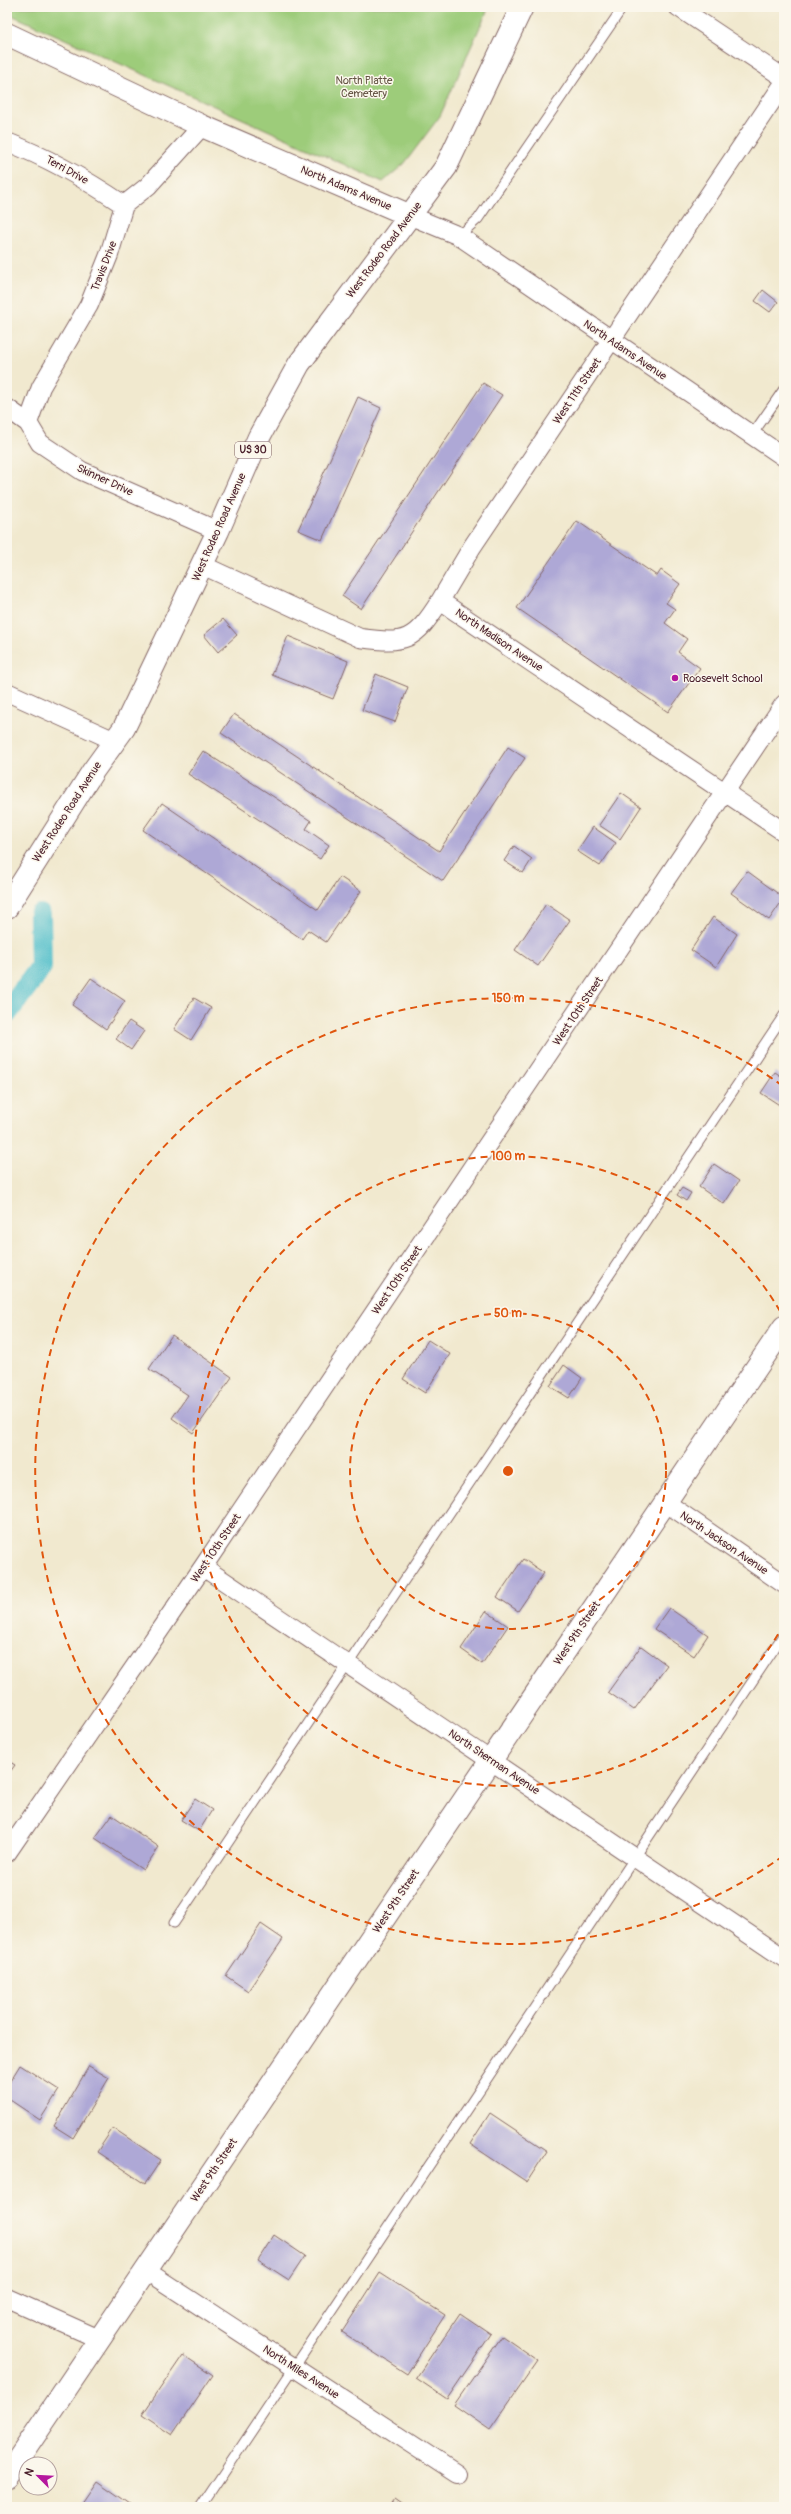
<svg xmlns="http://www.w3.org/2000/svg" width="791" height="2514" font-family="Pangolin,sans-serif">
	<rect width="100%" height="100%" fill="#fbf7ec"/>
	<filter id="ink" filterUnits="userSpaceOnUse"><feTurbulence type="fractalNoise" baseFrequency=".025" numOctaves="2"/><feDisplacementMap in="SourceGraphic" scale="8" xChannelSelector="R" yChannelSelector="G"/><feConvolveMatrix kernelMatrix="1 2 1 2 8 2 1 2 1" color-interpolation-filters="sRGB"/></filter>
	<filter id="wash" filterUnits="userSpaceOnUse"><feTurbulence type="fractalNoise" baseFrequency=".012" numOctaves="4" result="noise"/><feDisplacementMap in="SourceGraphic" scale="16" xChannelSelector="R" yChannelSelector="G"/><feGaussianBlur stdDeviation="0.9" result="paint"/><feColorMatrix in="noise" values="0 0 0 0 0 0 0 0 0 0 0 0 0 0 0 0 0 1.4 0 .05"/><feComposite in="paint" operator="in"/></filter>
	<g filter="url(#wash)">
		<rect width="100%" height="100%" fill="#f1e9cf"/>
		<path fill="#9dcc7a" stroke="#747652" d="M 7,7 L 489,7 L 440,116 L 404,164 L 383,182 L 7,13 Z"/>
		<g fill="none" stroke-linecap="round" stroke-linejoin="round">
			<path stroke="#52bfca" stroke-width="22" d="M 7,1013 L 41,967 L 40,915"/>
		</g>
		<g id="blocks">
			<path fill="#aea8d6" d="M 763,290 L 778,302 L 770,312 L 755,301 Z
				M 483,383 L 502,395 L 361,609 L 342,596 Z
				M 358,397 L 381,408 L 322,540 L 298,530 Z
				M 577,521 L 657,576 L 661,570 L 680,584 L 666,603 L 675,609 L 665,623 L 687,639 L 678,652 L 700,668 L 668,712 L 517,608 Z
				M 223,619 L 237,635 L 218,652 L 204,635 Z
				M 288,636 L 348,661 L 333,699 L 272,675 Z
				M 376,674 L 408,687 L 395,722 L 362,710 Z
				M 234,714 L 439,851 L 508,747 L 525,758 L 443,881 L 221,733 Z
				M 203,751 L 311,821 L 306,829 L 329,845 L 320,859 L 188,774 Z
				M 621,793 L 641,807 L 620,839 L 599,825 Z
				M 162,803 L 318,910 L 340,877 L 361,891 L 326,942 L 308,930 L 302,939 L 143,830 Z
				M 593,827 L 616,843 L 600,866 L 577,851 Z
				M 514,846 L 532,859 L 523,873 L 504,861 Z
				M 747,871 L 784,898 L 769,920 L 731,893 Z
				M 546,904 L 570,920 L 538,966 L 515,950 Z
				M 713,917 L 737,934 L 716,967 L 691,950 Z
				M 91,978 L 125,1001 L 106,1029 L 72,1005 Z
				M 194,998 L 211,1008 L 191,1040 L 174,1029 Z
				M 129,1021 L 144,1031 L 131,1050 L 116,1039 Z
				M 775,1072 L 784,1078 L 784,1108 L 761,1093 Z
				M 714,1164 L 739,1181 L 724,1204 L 699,1187 Z
				M 682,1188 L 691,1193 L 686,1201 L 677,1195 Z
				M 172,1335 L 232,1377 L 193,1433 L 172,1418 L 188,1395 L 149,1369 Z
				M 428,1340 L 450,1354 L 425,1393 L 403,1379 Z
				M 564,1365 L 582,1378 L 569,1398 L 550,1386 Z
				M 523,1559 L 544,1573 L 518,1611 L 497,1597 Z
				M 669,1608 L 708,1635 L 694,1656 L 654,1629 Z
				M 486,1611 L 508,1626 L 482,1664 L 461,1649 Z
				M 641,1646 L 667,1665 L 634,1710 L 608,1692 Z
				M 7,1760 L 15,1765 L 7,1776 Z
				M 195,1799 L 212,1810 L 199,1831 L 181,1820 Z
				M 112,1815 L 159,1847 L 143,1870 L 95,1838 Z
				M 261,1924 L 283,1939 L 248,1991 L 226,1976 Z
				M 20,2065 L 59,2090 L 40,2120 L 7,2098 L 7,2086 Z
				M 89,2066 L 109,2078 L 73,2138 L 54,2126 Z
				M 490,2113 L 547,2151 L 527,2182 L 470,2144 Z
				M 113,2128 L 161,2160 L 145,2184 L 97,2152 Z
				M 274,2235 L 305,2256 L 289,2280 L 258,2260 Z
				M 380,2273 L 445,2315 L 407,2374 L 342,2332 Z
				M 460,2313 L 491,2334 L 447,2399 L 416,2378 Z
				M 502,2336 L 538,2361 L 490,2430 L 454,2405 Z
				M 183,2355 L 213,2375 L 172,2435 L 142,2415 Z
				M 97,2481 L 130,2504 L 128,2507 L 79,2507 Z
				M 394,2500 L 404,2507 L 389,2507 Z"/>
		</g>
	</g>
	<g filter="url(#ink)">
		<use href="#blocks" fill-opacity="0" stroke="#846664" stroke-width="1"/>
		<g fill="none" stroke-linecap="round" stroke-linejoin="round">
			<defs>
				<path id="service" d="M 459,236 L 478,219 L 623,7
					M 752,435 L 784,389
					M 174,1923 L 784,1015
					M 201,2507 L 784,1634"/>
				<path id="minor" d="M 678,7 L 784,78
					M 7,142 C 49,158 87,180 124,205
					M 411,216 L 459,236 L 784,457
					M 7,408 L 28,423 L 40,443 L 82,471 L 218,531
					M 28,423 L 41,387 L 89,305 L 109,255 L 124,205 L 148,186 L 202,126
					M 202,565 L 360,638 C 406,644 414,642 440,601 L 784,832
					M 440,601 L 472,547 L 784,83
					M 7,692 L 115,741
					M 665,1502 L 784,1584
					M 203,1567 L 784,1958
					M 7,1853 L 203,1567 L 784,704
					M 145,2270 L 457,2474
					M 7,2298 L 99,2339"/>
				<path id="tertiary" d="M 7,34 L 202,126 L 411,216
					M 7,2476 L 784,1327"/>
				<path id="primary" d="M 7,907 L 93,771 L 124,728 L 218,531 L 259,437 L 299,364 L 446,167 L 522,7"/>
			</defs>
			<use href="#service" stroke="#846664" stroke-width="11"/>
			<use href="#minor" stroke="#846664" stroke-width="20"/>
			<use href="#tertiary" stroke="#846664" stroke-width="24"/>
			<use href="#primary" stroke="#846664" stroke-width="24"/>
			<use href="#service" stroke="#fff" stroke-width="9"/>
			<use href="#minor" stroke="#fff" stroke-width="18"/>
			<use href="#tertiary" stroke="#fff" stroke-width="22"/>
			<use href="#primary" stroke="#fff" stroke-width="22"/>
		</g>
	</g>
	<g fill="none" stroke="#e0560e" stroke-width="2" stroke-dasharray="7 5">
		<circle cx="508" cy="1471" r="158"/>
		<path d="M784 1624A315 315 0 1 1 784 1318"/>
		<path d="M783 1856A473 473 0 1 1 783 1086"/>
	</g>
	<circle fill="#b5179e" stroke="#fbf7ec" stroke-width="1.5" cx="675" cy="678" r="4"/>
	<g text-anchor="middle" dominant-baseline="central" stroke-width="3" stroke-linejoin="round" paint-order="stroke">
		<rect fill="#fbf7ec" stroke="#7f6065" stroke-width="1" x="235" y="442" width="36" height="16" rx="3"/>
		<g font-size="10" font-weight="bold" fill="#4a1f2b">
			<text x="253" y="450">US 30</text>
		</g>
		<g font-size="11" fill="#635343" stroke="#fbf7ec">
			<text x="364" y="80">North Platte<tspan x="364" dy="13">Cemetery</tspan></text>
		</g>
		<g font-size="11" fill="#4a1f2b" stroke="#fbf7ec">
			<text transform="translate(67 170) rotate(29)">Terri Drive</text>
			<text transform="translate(346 188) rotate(23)">North Adams Avenue</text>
			<text transform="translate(384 250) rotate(-53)">West Rodeo Road Avenue</text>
			<text transform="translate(104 266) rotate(-69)">Travis Drive</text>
			<text transform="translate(625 350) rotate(34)">North Adams Avenue</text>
			<text transform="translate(577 391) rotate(-56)">West 11th Street</text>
			<text transform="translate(105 480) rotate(25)">Skinner Drive</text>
			<text transform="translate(219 527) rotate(-66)">West Rodeo Road Avenue</text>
			<text transform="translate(499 640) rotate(34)">North Madison Avenue</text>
			<text transform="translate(67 812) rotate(-57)">West Rodeo Road Avenue</text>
			<text transform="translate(578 1011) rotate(-56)">West 10th Street</text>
			<text transform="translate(397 1280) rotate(-56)">West 10th Street</text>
			<text transform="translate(724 1543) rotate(34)">North Jackson Avenue</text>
			<text transform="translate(216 1548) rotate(-56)">West 10th Street</text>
			<text transform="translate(577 1633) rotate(-56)">West 9th Street</text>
			<text transform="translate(494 1762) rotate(34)">North Sherman Avenue</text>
			<text transform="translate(396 1901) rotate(-56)">West 9th Street</text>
			<text transform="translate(214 2170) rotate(-56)">West 9th Street</text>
			<text transform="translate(301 2372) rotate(33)">North Miles Avenue</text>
		</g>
		<g font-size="11" fill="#4a1f2b" stroke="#fbf7ec" text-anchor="start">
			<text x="683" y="678">Roosevelt School</text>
		</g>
	</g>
	<circle cx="508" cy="1471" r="6" fill="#e0560e" stroke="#fbf7ec" stroke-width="2"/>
	<g font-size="12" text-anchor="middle" font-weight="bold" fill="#e0560e" stroke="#fbf7ec" stroke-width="3" stroke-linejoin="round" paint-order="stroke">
		<text x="508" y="1002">150 m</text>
		<text x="508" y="1160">100 m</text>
		<text x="508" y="1317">50 m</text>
	</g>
	<rect width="791" height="2514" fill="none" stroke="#fbf7ec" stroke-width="24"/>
	<g transform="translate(38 2476) rotate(294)"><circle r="19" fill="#fbf7ec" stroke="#b4a19f"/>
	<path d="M0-3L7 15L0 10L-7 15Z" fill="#b5179e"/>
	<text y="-6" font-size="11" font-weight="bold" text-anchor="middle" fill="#4a1f2b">N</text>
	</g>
</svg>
